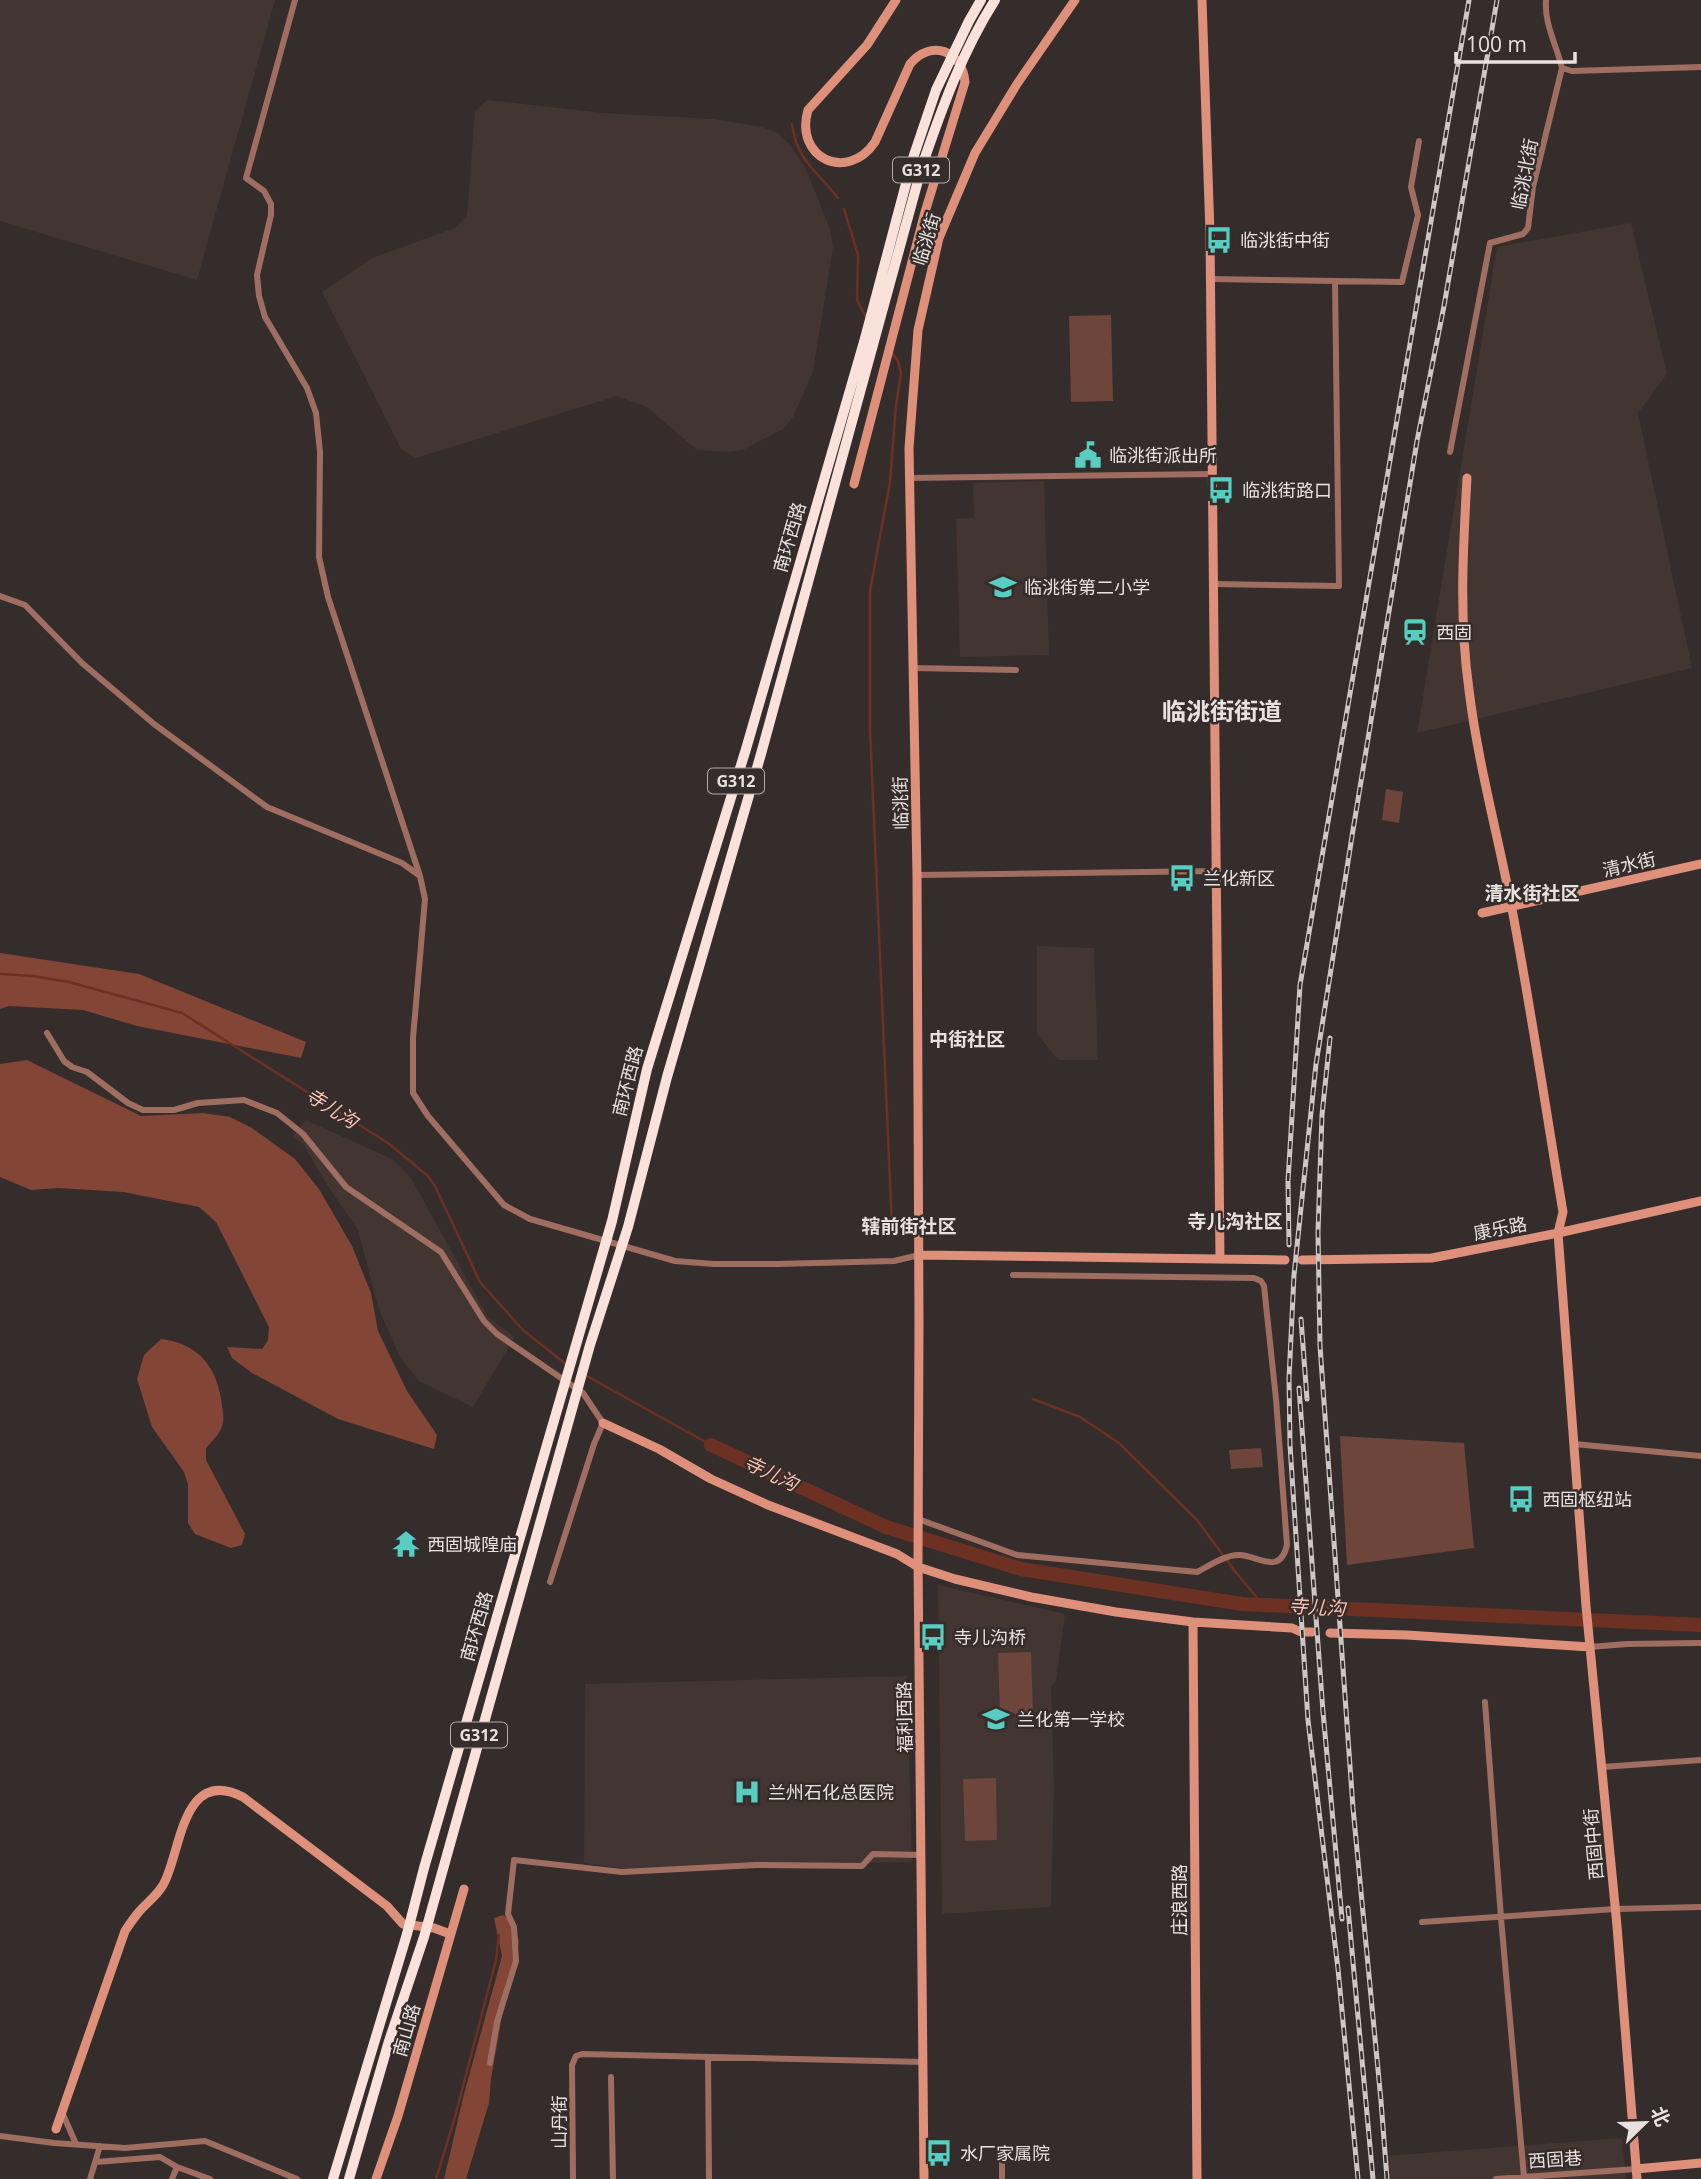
<svg xmlns="http://www.w3.org/2000/svg" width="1701" height="2179" font-family="'Open Sans','Noto Sans SC',sans-serif">
	<rect width="100%" height="100%" fill="#352d2b"/>
	<path fill="#433531" d="M 0,0 L 275,0 L 197,280 L 0,221 Z
		M 487,100 L 603,113 L 713,119 L 762,127 L 778,133 L 789,144 L 806,169 L 830,229 L 833,247 L 813,372 L 793,417 L 783,429 L 743,450 L 728,452 L 697,450 L 647,407 L 617,396 L 416,458 L 401,449 L 322,292 L 372,258 L 455,228 L 467,215 L 475,111 Z
		M 1631,223 L 1667,374 L 1638,413 L 1692,668 L 1417,733 L 1497,247 Z
		M 1044,481 L 1049,655 L 960,657 L 956,519 L 974,518 L 973,483 Z
		M 1037,946 L 1094,948 L 1098,1060 L 1058,1060 L 1037,1034 Z
		M 306,1120 L 392,1159 L 411,1178 L 488,1317 L 515,1337 L 473,1407 L 419,1381 L 401,1359 L 379,1310 L 358,1230 L 329,1188 L 303,1144 L 292,1137 Z
		M 938,1585 L 1065,1614 L 1056,1681 L 1051,1686 L 1054,1786 L 1051,1907 L 942,1914 Z
		M 907,1676 L 912,1862 L 626,1869 L 584,1863 L 585,1684 Z
		M 1622,2138 L 1626,2179 L 1386,2179 L 1385,2156 Z"/>
	<path fill="#6d453b" d="M 1111,315 L 1113,401 L 1071,402 L 1069,316 Z
		M 1386,789 L 1403,792 L 1399,823 L 1382,820 Z
		M 1340,1436 L 1464,1443 L 1474,1548 L 1347,1565 Z
		M 1261,1448 L 1263,1467 L 1231,1469 L 1229,1450 Z
		M 1031,1652 L 1033,1714 L 1000,1715 L 998,1653 Z
		M 996,1778 L 997,1840 L 965,1841 L 963,1779 Z"/>
	<path fill="#834535" d="M 0,953 L 139,974 L 306,1042 L 301,1058 L 137,1026 L 83,1010 L 9,1006 L 0,1009 Z
		M 27,1060 L 141,1116 L 203,1113 L 230,1117 L 252,1128 L 295,1159 L 319,1189 L 352,1246 L 371,1293 L 378,1331 L 407,1391 L 437,1435 L 434,1449 L 338,1419 L 252,1373 L 232,1358 L 227,1347 L 262,1349 L 268,1340 L 269,1327 L 216,1222 L 199,1207 L 123,1192 L 58,1188 L 31,1190 L 0,1177 L 0,1064 Z
		M 161,1339 C 196,1343 216,1365 221,1399 C 222,1408 225,1417 222,1426 C 220,1434 211,1442 206,1448 L 206,1460 L 245,1534 L 242,1545 L 231,1548 L 195,1534 L 188,1523 L 188,1484 L 184,1472 L 152,1427 L 137,1379 L 144,1355 Z
		M 503,1915 L 515,1924 L 519,1942 L 503,2010 L 491,2079 L 489,2103 L 466,2179 L 444,2179 L 464,2094 L 502,1956 L 494,1918 Z"/>
	<g fill="none" stroke-linecap="round" stroke-linejoin="round">
		<path stroke="#6c3122" stroke-width="2.5" d="M 792,124 C 797,161 816,170 838,198
			M 844,209 L 858,255 L 857,300 L 866,317
			M 0,974 L 33,976 L 69,982 L 182,1013 L 388,1143 L 428,1176 L 435,1186 L 480,1282 L 523,1330 L 567,1365
			M 892,1227 L 870,730 L 870,591 L 890,482 L 896,405 L 901,374 L 898,361 L 892,353
			M 585,1375 L 711,1445
			M 1033,1399 L 1080,1417 L 1119,1443 L 1197,1520 L 1234,1570 L 1263,1605
			M 436,2179 L 455,2117 L 496,1960 L 499,1935"/>
		<path stroke="#6c3122" stroke-width="14" d="M 711,1445 L 886,1527 L 1021,1569 L 1242,1604 L 1701,1625"/>
		<path stroke="#9f6e61" stroke-width="6" d="M 295,0 L 246,178 L 264,191 L 271,204 L 271,215 L 257,275 L 259,296 L 265,317 L 307,388 L 316,413 L 320,452 L 319,557 L 328,597 L 420,876
			M 1562,68 L 1572,71 L 1701,67
			M 1211,279 L 1402,282 L 1418,215 L 1411,187 L 1419,141
			M 1450,452 L 1490,243 L 1523,234 L 1528,228 L 1533,187 L 1562,68 C 1557,46 1544,24 1546,0
			M 909,478 L 1213,474
			M 1214,584 L 1339,586 L 1335,281
			M 0,596 L 25,605 L 82,663 L 154,724 L 267,807 L 402,863 L 420,876 L 425,899 L 413,1038 L 413,1093 L 428,1116 L 504,1205 L 530,1219 L 675,1261 L 714,1264 L 776,1264 L 894,1261 L 919,1255
			M 913,668 L 1016,670
			M 917,875 L 1217,871
			M 47,1033 L 64,1061 L 72,1067 L 87,1072 L 128,1103 L 143,1110 L 174,1110 L 198,1103 L 244,1100 L 277,1113 L 303,1134 L 346,1187 L 441,1252 L 484,1321 L 497,1334 L 583,1393 L 603,1423 L 594,1444 L 550,1582
			M 1574,1444 L 1701,1456
			M 918,1519 L 1017,1555 L 1197,1572 C 1209,1566 1226,1554 1240,1555 C 1258,1556 1280,1576 1287,1545 L 1276,1399 L 1264,1286 L 1261,1281 L 1254,1278 L 1013,1275
			M 1590,1647 L 1627,1644 L 1701,1643
			M 1485,1702 L 1501,1918 L 1524,2177
			M 1602,1767 L 1701,1760
			M 1422,1922 L 1615,1909 L 1701,1907
			M 708,2058 L 709,2179
			M 490,2063 L 497,2022 L 516,1961 L 514,1927 L 508,1914 L 514,1860 L 622,1872 L 756,1865 L 862,1866 L 873,1854 L 921,1855
			M 611,2077 L 613,2179
			M 62,2112 L 76,2144
			M 0,2136 L 54,2143 L 125,2148 L 205,2141 L 297,2179
			M 1002,2156 L 1002,2179
			M 96,2162 L 160,2157 L 177,2167 L 210,2179
			M 90,2179 L 100,2146
			M 172,2179 L 177,2167
			M 573,2179 L 572,2065 L 576,2056 L 582,2054 L 923,2062
			M 1496,2179 L 1636,2169"/>
		<path stroke="#df907b" stroke-width="9" d="M 1202,0 L 1210,233 L 1220,1259
			M 1467,478 C 1463,549 1459,619 1469,690 C 1478,764 1498,835 1512,909 C 1531,1009 1546,1111 1563,1212 L 1558,1233 L 1586,1606 L 1617,1926 L 1637,2179
			M 854,484 L 925,212 L 965,82 C 962,50 931,39 910,64 L 875,142 C 847,183 794,158 808,110 L 867,45 L 896,0
			M 1482,913 L 1701,864
			M 919,1255 L 1285,1260
			M 1302,1260 L 1432,1258 L 1558,1233 L 1701,1201
			M 603,1423 L 659,1449 L 711,1479 L 768,1505 L 897,1554 L 918,1567 L 955,1579 L 1031,1597 L 1116,1612 L 1193,1622 L 1292,1628 L 1301,1632 L 1312,1632
			M 1193,1622 L 1197,2179
			M 1330,1633 L 1407,1635 L 1590,1647
			M 56,2129 L 125,1931 C 129,1925 133,1919 138,1913 C 145,1904 157,1896 163,1885 C 181,1855 181,1765 243,1797 L 387,1906 L 403,1924 L 434,1928 L 450,1934
			M 1636,2169 L 1701,2163
			M 376,2179 L 398,2116 L 464,1889
			M 924,2179 L 918,1560 L 919,1324 L 917,875 L 909,448 L 918,330 L 939,238 L 975,153 L 1017,84 L 1075,0"/>
		<path stroke="#fae1da" stroke-width="10" d="M 333,2179 L 407,1934 L 424,1868 L 612,1221 L 647,1069 L 746,749 L 864,342 L 912,161 L 936,90 L 969,21 L 981,0
			M 349,2179 L 389,2041 L 424,1937 L 590,1345 L 628,1227 L 667,1077 L 761,754 L 922,166 C 942,108 962,52 995,0"/>
		<defs>
			<path id="rail" d="M 1330,1038 L 1322,1115 L 1318,1232 L 1320,1346 L 1353,1808 L 1381,2101 L 1387,2179
				M 1289,1245 L 1288,1181 L 1300,985 L 1469,0
				M 1301,1319 L 1307,1399
				M 1299,1388 L 1323,1712 L 1342,1919
				M 1348,1908 L 1373,2179
				M 1358,2179 L 1338,1969 L 1308,1720 L 1290,1445 L 1289,1378 L 1294,1275 L 1316,1064 L 1353,830 L 1417,441 L 1444,306 L 1497,0"/>
		</defs>
		<use href="#rail" stroke="#cdc8c6" stroke-width="5"/>
		<use href="#rail" stroke="#352d2b" stroke-width="2.5" stroke-dasharray="8" stroke-linecap="butt"/>
	</g>
	<defs>
		<symbol id="bus-bare" viewBox="-9 -9 18 18"><path d="M-5-6H5V4H4V6H2V4H-2V6H-4V4H-5ZM-3.5-4V0h7V-4ZM-3.5 1.2v1.5H-2V1.2ZM2 1.2v1.5H3.5V1.2Z" fill="#57cec1" stroke="#352d2b" stroke-width="2.5" paint-order="stroke"/></symbol>
		<symbol id="civic-bare" viewBox="-9 -9 18 18"><path d="M-.6-6.5H3V-4.5H.6V-3L4-1V1h2V6H-6V1h2V-1L-.6-3ZM-1.2 2.5V6h2.4V2.5Z" fill="#57cec1" stroke="#352d2b" stroke-width="2.5" paint-order="stroke"/></symbol>
		<symbol id="school-bare" viewBox="-9 -9 18 18"><path d="M0-5L7-2L0 1L-7-2ZM-4 1L0 2.5L4 1V4Q0 6-4 4Z" fill="#57cec1" stroke="#352d2b" stroke-width="2.5" paint-order="stroke"/></symbol>
		<symbol id="station-bare" viewBox="-9 -9 18 18"><path d="M-3-6H3Q5-6 5-4V2Q5 4 3 4L4.5 6H3L1.5 4h-3L-3 6H-4.5L-3 4Q-5 4-5 2V-4Q-5-6-3-6ZM-3.5-4v3h7v-3ZM-3.5 1v1.5H-2V1ZM2 1v1.5H3.5V1Z" fill="#57cec1" stroke="#352d2b" stroke-width="2.5" paint-order="stroke"/></symbol>
		<symbol id="temple-bare" viewBox="-9 -9 18 18"><path d="M0-6L5-2H3V0L6.5 2.5H4V6H1.5V3h-3V6H-4V2.5H-6.5L-3 0V-2H-5Z" fill="#57cec1" stroke="#352d2b" stroke-width="2.5" paint-order="stroke"/></symbol>
		<symbol id="hospital-bare" viewBox="-9 -9 18 18"><path d="M-5-5h3v3.5h4V-5h3V5h-3V1.5h-4V5h-3Z" fill="#57cec1" stroke="#352d2b" stroke-width="2.5" paint-order="stroke"/></symbol>
	</defs>
	<g fill-rule="evenodd">
		<use href="#bus-bare" x="1200" y="221" width="38" height="38"/>
		<use href="#civic-bare" x="1069" y="436" width="38" height="38"/>
		<use href="#bus-bare" x="1202" y="471" width="38" height="38"/>
		<use href="#school-bare" x="984" y="568" width="38" height="38"/>
		<use href="#station-bare" x="1396" y="613" width="38" height="38"/>
		<use href="#bus-bare" x="1163" y="859" width="38" height="38"/>
		<use href="#bus-bare" x="1502" y="1480" width="38" height="38"/>
		<use href="#temple-bare" x="387" y="1525" width="38" height="38"/>
		<use href="#bus-bare" x="914" y="1618" width="38" height="38"/>
		<use href="#school-bare" x="977" y="1700" width="38" height="38"/>
		<use href="#hospital-bare" x="728" y="1773" width="38" height="38"/>
		<use href="#bus-bare" x="920" y="2134" width="38" height="38"/>
	</g>
	<g text-anchor="middle" dominant-baseline="central" stroke-width="5" stroke-linejoin="round" paint-order="stroke">
		<g fill="#352d2b" stroke="#b2acaa" stroke-width="2">
			<rect x="893" y="157.5" width="56" height="25" rx="5"/>
			<rect x="708" y="768.5" width="56" height="25" rx="5"/>
			<rect x="451" y="1722.5" width="56" height="25" rx="5"/>
		</g>
		<g font-size="16" font-weight="bold" fill="#e7e2e1">
			<text x="921" y="170">G312</text>
			<text x="736" y="781">G312</text>
			<text x="479" y="1735">G312</text>
		</g>
		<g font-size="18" fill="#e7e2e1" stroke="#352d2b">
			<text transform="translate(1524 174) rotate(-79)">临洮北街</text>
			<text transform="translate(926 239) rotate(-73)">临洮街</text>
			<text transform="translate(789 537) rotate(-74)">南环西路</text>
			<text transform="translate(900 803) rotate(-91)">临洮街</text>
			<text transform="translate(1629 864) rotate(-13)">清水街</text>
			<text transform="translate(627 1081) rotate(-76)">南环西路</text>
			<text transform="translate(1500 1228) rotate(-11)">康乐路</text>
			<text transform="translate(476 1626) rotate(-74)">南环西路</text>
			<text transform="translate(904 1717) rotate(-91)">福利西路</text>
			<text transform="translate(1593 1844) rotate(-95)">西固中街</text>
			<text transform="translate(1179 1900) rotate(-90)">庄浪西路</text>
			<text transform="translate(406 2030) rotate(-74)">南山路</text>
			<text transform="translate(559 2122) rotate(-90)">山丹街</text>
			<text transform="translate(1555 2159) rotate(-4)">西固巷</text>
		</g>
		<g font-size="18" fill="#e7e2e1" stroke="#352d2b" text-anchor="start">
			<text x="1240" y="240">临洮街中街</text>
			<text x="1109" y="455">临洮街派出所</text>
			<text x="1242" y="490">临洮街路口</text>
			<text x="1024" y="587">临洮街第二小学</text>
			<text x="1436" y="632">西固</text>
			<text x="1203" y="878">兰化新区</text>
			<text x="1542" y="1499">西固枢纽站</text>
			<text x="427" y="1544">西固城隍庙</text>
			<text x="954" y="1637">寺儿沟桥</text>
			<text x="1017" y="1719">兰化第一学校</text>
			<text x="768" y="1792">兰州石化总医院</text>
			<text x="960" y="2153">水厂家属院</text>
		</g>
		<g font-size="19" font-weight="bold" fill="#e7e2e1" stroke="#352d2b">
			<text x="1532" y="893">清水街社区</text>
			<text x="967" y="1039">中街社区</text>
			<text x="1235" y="1221">寺儿沟社区</text>
			<text x="909" y="1226">辖前街社区</text>
		</g>
		<g font-size="19" font-style="italic" fill="#fcc1b1" stroke="#352d2b">
			<text transform="translate(332 1108) rotate(32)">寺儿沟</text>
			<text transform="translate(771 1473) rotate(25)">寺儿沟</text>
			<text transform="translate(1317 1607) rotate(3)">寺儿沟</text>
		</g>
		<g font-size="24" font-weight="bold" fill="#e7e2e1" stroke="#352d2b">
			<text x="1222" y="710">临洮街街道</text>
		</g>
	</g>
	<g transform="translate(1645 2123) rotate(67)" stroke="#352d2b" stroke-width="5" paint-order="stroke">
	<path d="M0-5L12 26L0 18L-12 26Z" fill="#e7e2e1"/>
	<text y="-10" font-size="19" font-weight="bold" text-anchor="middle" fill="#e7e2e1">北</text>
	</g>
	<path d="M1456 52v10h119v-10" fill="none" stroke="#e7e2e1" stroke-width="3.5"/>
	<text x="1466" y="52" font-size="21" fill="#e7e2e1" stroke="#352d2b" stroke-width="5" paint-order="stroke">100 m</text>
</svg>
